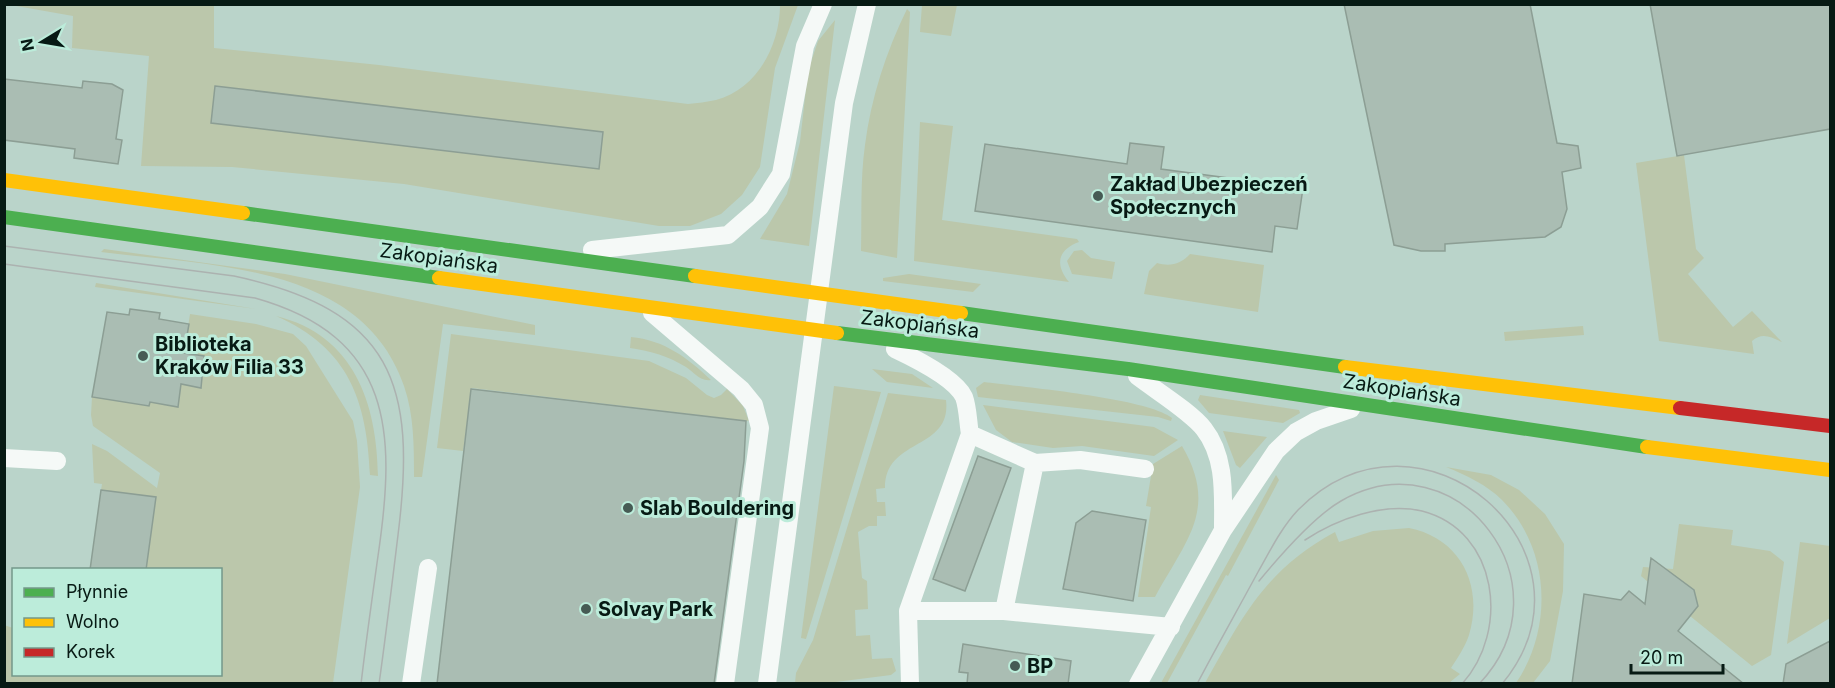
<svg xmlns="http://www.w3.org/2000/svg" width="1835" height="688" font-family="Inter,sans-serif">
	<rect width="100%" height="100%" fill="#bad4ca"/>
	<path fill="#bbc7ab" d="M 5,4 L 214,5 L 214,48 L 379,65 L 688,104 C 697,103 707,102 716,100 C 758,89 780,44 780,5 L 798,5 L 775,68 L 760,167 L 742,195 L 721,214 L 690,226 L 659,226 L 404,184 L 232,167 L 141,166 L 149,56 L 72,48 L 73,16 Z
		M 922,5 L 957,5 L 951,36 L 920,32 Z
		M 907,9 L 910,12 L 897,258 L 861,251 C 862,216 860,180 865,145 C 871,98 886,52 907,9 Z
		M 835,20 L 809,246 L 760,239 L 787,194 L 800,142 L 808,71 L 818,41 Z
		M 920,122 L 953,126 L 942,220 L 1077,239 L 1079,242 C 1057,250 1055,265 1069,282 L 914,261 Z
		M 1684,155 L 1696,249 L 1704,258 L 1688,274 L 1733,327 L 1752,311 L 1782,342 C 1771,337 1762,332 1752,341 L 1754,354 L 1659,341 L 1636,163 Z
		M 104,249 L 285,274 L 535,325 L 535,335 L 443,324 L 422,477 L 414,477 C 414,446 414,415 404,386 C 362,263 208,266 101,252 Z
		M 1082,250 L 1091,258 L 1115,262 L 1112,279 L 1072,274 L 1067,261 L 1074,251 Z
		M 1190,254 L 1264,265 L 1258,312 L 1144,294 L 1149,271 L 1157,263 C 1170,267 1181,264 1190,254 Z
		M 909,274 L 981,284 L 973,292 L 883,281 L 883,278 Z
		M 96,283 L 256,309 L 95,287 Z
		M 190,314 L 256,324 L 293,334 L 306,346 L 353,421 L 357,441 L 360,487 L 333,683 L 5,683 L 4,625 L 13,628 L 14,674 L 220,674 L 220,570 L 146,569 L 156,497 L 101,490 L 102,484 L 94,483 L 92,444 L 107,451 L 157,488 L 160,473 L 93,426 L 91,415 L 92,397 L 149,406 L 150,402 L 177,407 L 181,384 L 201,387 L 204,356 L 184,353 Z
		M 276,316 C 354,335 377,403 378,476 L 370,475 C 367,401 349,348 276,316 Z
		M 1583,326 L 1584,335 L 1505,341 L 1504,332 Z
		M 451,334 L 649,361 L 686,378 L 707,395 L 714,398 L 721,395 L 727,389 L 743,406 L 749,421 L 472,388 L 463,451 L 437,448 Z
		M 631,337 C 664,340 688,358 711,380 C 700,382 694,372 686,367 C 668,356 651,351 630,348 Z
		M 872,369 L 912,374 L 933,388 L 887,382 Z
		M 984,382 C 1022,387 1147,398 1172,418 L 1171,421 L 1158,417 L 978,397 L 976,388 Z
		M 834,386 L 881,392 L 806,639 L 801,638 Z
		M 888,393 L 946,400 C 952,451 885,437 885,488 L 876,489 L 877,502 L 885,502 L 886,516 L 877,516 L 877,526 L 869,526 L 858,532 L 862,578 L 867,581 L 868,609 L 855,610 L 856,636 L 870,635 L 872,659 L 892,658 L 896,671 L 891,675 L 828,683 L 795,683 L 796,673 L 813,640 Z
		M 1200,395 L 1299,410 L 1300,413 L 1283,423 L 1209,413 L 1198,400 Z
		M 983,405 L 1154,427 L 1178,440 L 1154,456 L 1082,446 L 1053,448 L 1012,442 L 996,430 Z
		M 1223,431 L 1267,437 L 1240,468 L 1236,465 Z
		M 1182,446 C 1219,509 1186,540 1155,597 L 1138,597 L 1151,507 L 1146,506 L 1153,464 Z
		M 1446,467 L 1491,475 L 1519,490 L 1545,514 L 1564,544 L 1563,591 L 1550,661 L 1533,683 L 1516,683 C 1553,629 1551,549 1502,500 C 1487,485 1466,475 1446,467 Z
		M 1276,475 L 1279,480 L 1228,576 L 1226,575 L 1167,683 L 1161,683 Z
		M 1679,524 L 1733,530 L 1731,545 L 1770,551 L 1784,562 L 1771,655 L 1752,666 L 1690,616 L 1698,606 L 1694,589 L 1689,587 L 1675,605 L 1641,576 L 1643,567 L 1673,569 Z
		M 1409,528 C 1460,538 1484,585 1469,635 C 1465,647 1458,657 1451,668 L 1460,674 L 1449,683 L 1205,683 C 1243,616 1264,571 1335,532 L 1339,542 L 1373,531 Z
		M 1800,542 L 1830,546 L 1830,618 L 1787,644 Z"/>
	<path fill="#aabdb3" stroke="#8c9e94" stroke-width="1.5" d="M 1344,4 L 1530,4 L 1557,143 L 1578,146 L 1581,168 L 1562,172 L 1567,209 L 1561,227 L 1545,237 L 1445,244 L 1445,251 L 1421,251 L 1394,245 Z
		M 1650,4 L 1830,4 L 1830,129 L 1677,156 Z
		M 4,79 L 82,88 L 83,81 L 112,84 L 123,90 L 116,139 L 122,140 L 118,164 L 74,158 L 75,149 L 4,140 Z
		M 215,86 L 603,132 L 599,169 L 211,123 Z
		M 1130,143 L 1164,147 L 1161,169 L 1303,188 L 1297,229 L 1275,226 L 1272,252 L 975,211 L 985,144 L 1127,164 Z
		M 130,309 L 160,313 L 159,319 L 189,324 L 184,353 L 204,356 L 201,388 L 181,384 L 178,407 L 150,402 L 149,406 L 92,397 L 107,312 L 129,315 Z
		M 471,389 L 746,421 L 744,461 L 714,684 L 437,684 Z
		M 978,456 L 1011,468 L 965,591 L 933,579 Z
		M 101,490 L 156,497 L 146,570 L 90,570 Z
		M 1092,511 L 1146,520 L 1133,601 L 1063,589 L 1076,523 Z
		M 1651,558 L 1694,590 L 1698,606 L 1678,631 L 1744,684 L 1572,684 L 1584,594 L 1621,600 L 1629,591 L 1645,604 Z
		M 1830,641 L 1830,684 L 1783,684 L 1786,664 Z
		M 963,644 L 1071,661 L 1068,684 L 967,684 L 968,673 L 959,672 Z"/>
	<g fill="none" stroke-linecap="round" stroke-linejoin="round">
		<path stroke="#f5f9f7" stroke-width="18" d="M 592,250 L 728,235 L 760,207 L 781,174 L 805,46 L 823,4
			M 652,313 L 741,389 L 754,405 L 760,428 L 725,684
			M 895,349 C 914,358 955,378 964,397 C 968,408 968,423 970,434 L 1035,463 L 1004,611 L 1171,627
			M 1137,376 C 1155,390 1191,412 1204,429 C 1226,457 1223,495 1223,528
			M 4,458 L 57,461
			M 1035,463 L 1080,460 L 1145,469
			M 908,611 L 1004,611
			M 411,684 L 428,568
			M 767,684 L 844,103 L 867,4
			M 910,684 L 908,611 L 970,434
			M 1138,684 L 1223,530 L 1276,451 L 1296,432 L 1316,421 L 1351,409"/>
		<path stroke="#4caf50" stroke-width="14" d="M 243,213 L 695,276
			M 4,217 L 439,278
			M 961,313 L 1345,367
			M 837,333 L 1128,369 L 1647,447"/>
		<path stroke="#ffc107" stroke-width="14" d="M 4,180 L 243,213
			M 695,276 L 961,313
			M 439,278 L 837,333
			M 1345,367 L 1680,408
			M 1647,447 L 1830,470"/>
		<path stroke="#c62828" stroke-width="14" d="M 1680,408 L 1830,426"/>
		<path stroke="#acb2b0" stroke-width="1.5" d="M 4,246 L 234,276 C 393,310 417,384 398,535 C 392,584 386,634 379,684
			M 4,264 L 255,298 C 394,337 396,433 378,556 C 372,599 366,641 361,684
			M 1305,540 C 1337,519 1383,502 1422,511 C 1499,531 1510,631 1462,684
			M 1259,581 C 1278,558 1315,516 1341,501 C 1458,434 1573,586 1479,684
			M 1197,684 C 1217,646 1238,609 1258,572 C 1270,551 1281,528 1298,510 C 1421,386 1611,552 1502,684"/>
	</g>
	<g fill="#465b54" stroke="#bcecda" stroke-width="2">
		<circle cx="1098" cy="196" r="6"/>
		<circle cx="143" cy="356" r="6"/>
		<circle cx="628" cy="508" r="6"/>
		<circle cx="586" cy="609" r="6"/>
		<circle cx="1015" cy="666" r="6"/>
	</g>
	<g text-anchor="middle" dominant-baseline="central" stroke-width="6" stroke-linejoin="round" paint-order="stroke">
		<g font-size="20" font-weight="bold" fill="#071a14" stroke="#bcecda" text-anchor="start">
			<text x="1110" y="184">Zakład Ubezpieczeń<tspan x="1110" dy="23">Społecznych</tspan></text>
			<text x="155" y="344">Biblioteka<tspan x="155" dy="23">Kraków Filia 33</tspan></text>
			<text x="640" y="508">Slab Bouldering</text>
			<text x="598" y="609">Solvay Park</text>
			<text x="1027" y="666">BP</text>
		</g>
		<g font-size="20" fill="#071a14" stroke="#bcecda">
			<text transform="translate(439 258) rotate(8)">Zakopiańska</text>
			<text transform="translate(920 324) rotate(7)">Zakopiańska</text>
			<text transform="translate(1402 390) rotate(9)">Zakopiańska</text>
		</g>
	</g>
	<rect width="1835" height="688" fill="none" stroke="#071a14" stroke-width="12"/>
	<rect x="12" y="568" width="210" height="108" fill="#bcecda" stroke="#74988b" stroke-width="1.5"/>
	<rect x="24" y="588" width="30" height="9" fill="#4caf50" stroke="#74988b" stroke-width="1.5"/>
	<text x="66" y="598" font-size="18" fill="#071a14">Płynnie</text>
	<rect x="24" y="618" width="30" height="9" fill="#ffc107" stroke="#74988b" stroke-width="1.5"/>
	<text x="66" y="628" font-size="18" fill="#071a14">Wolno</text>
	<rect x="24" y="648" width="30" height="9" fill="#c62828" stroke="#74988b" stroke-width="1.5"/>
	<text x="66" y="658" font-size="18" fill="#071a14">Korek</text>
	<g transform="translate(42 42) rotate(259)" stroke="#bcecda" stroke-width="4.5" paint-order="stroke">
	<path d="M0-4.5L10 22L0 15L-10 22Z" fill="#071a14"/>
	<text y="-9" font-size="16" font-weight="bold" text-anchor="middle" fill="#071a14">N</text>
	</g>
	<path d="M1631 664v9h92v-9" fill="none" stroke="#071a14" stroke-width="3"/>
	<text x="1640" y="664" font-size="18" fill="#071a14" stroke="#bcecda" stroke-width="4.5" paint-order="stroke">20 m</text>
</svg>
